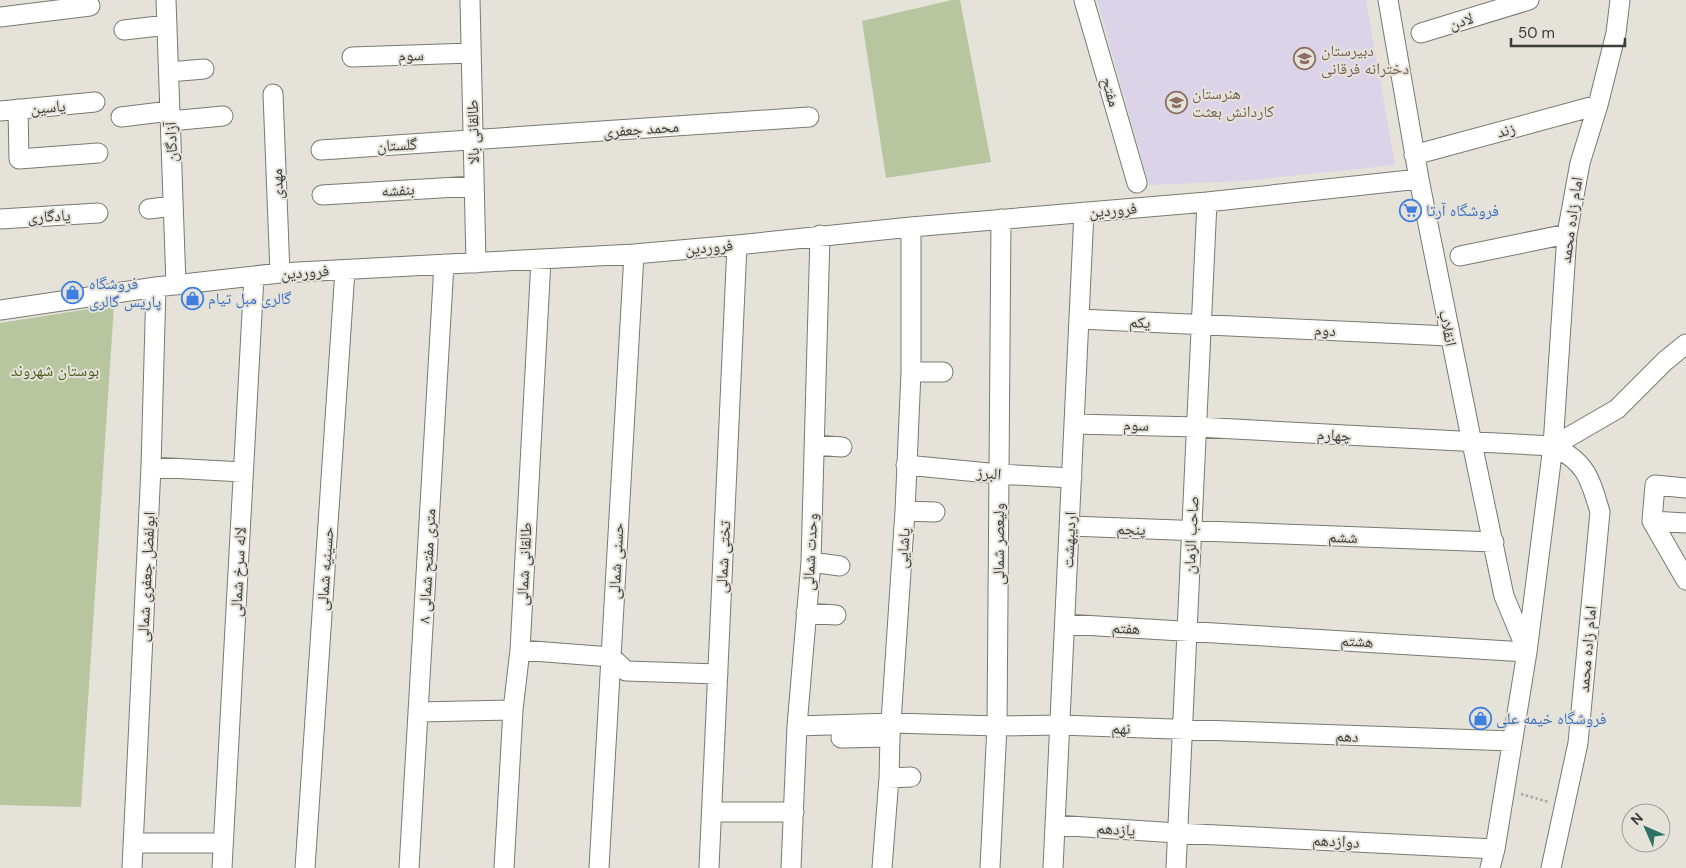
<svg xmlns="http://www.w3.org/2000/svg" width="1686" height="868" font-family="'DM Sans','Noto Naskh Arabic',sans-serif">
	<rect width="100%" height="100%" fill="#e4e2d9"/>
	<path fill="#dbd4e9" d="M 1097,0 L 1366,0 L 1395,165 L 1245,181 L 1149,185 Z"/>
	<path fill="#b7c69f" d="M 952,0 L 960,0 L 991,162 L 886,178 L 862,21 Z
		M 114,305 L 81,807 L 0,805 L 0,323 Z"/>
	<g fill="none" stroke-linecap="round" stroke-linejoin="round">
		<defs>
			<path id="minor" d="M 166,0 L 176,285
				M 470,0 L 476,263
				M 1084,0 L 1137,183
				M 1388,0 L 1419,179 L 1472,443 L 1504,596 L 1527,651
				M 0,17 L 90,6
				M 124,30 L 167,25
				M 1421,33 L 1529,0
				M 352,57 L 471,53
				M 169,72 L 204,69
				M 273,94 L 280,273
				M 18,109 L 19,159 L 98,153
				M 0,111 L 95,102
				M 121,117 L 170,111
				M 170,121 L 223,116
				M 321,150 L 809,117
				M 1414,155 L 1598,105
				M 322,195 L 474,186
				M 149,209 L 173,206
				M 0,219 L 98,213
				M 1460,256 L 1567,234
				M 0,310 L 156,287 L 280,273 L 634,254 L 737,245 L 911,227 L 1207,202 L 1419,179
				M 1079,319 L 1449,336
				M 911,372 L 943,372
				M 1074,424 L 1197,427 L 1553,446 C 1586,462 1590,478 1600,512 L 1578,743 L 1551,868
				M 815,445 L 842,447
				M 1553,446 L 1617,409 L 1665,361 L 1686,344
				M 906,465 L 999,474 L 1072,478
				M 151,467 L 243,472
				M 1686,488 L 1655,485 L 1652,521 L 1686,580
				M 905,511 L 935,512
				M 1652,521 L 1686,523
				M 1070,526 L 1494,542
				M 811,562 L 840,566
				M 806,613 L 836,615
				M 1065,624 L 1527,652
				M 520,650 L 611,657 L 626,671 L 718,674
				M 419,712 L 513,710
				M 797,726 L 892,723 L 997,726 L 1060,725 L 1512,741
				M 841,738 L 890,737
				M 889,778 L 911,777
				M 712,812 L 794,812
				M 1055,825 L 1177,833 L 1495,849
				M 133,843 L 223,843
				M 132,868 L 151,467 L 156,287
				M 222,868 L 254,276
				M 305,868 L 345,270
				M 409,868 L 444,264
				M 504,868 L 513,710 L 520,650 L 541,260
				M 599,868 L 634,254
				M 709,868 L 737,245
				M 791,868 L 797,726 L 811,562 L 820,235
				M 882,868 L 889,778 L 890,737 L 905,511 L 911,372 L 911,227
				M 990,868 L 997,726 L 1001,219
				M 1053,868 L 1084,212
				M 1176,868 L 1207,202
				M 1490,868 L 1495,849 L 1527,652 L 1553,446 L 1567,234 L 1580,163 L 1598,105 L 1616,33 L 1620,0"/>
		</defs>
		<use href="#minor" stroke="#7a7970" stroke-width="21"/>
		<path stroke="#a8a79f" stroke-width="2.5" stroke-dasharray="2.5 2.5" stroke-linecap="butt" d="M 1521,794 L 1549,802"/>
		<use href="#minor" stroke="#fff" stroke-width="19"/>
	</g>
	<defs>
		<symbol id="school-ring" viewBox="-11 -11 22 22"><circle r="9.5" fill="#e4e2d9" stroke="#8d6e63" stroke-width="1.5"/><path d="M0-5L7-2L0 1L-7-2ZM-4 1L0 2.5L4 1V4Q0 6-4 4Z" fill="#8d6e63"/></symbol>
		<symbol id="supermarket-ring" viewBox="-11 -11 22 22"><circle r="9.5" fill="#e4e2d9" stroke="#3f7fe0" stroke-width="1.5"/><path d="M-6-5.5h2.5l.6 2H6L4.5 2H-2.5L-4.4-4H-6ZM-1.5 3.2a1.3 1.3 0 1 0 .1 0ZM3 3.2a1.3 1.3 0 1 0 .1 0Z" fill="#3f7fe0"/></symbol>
		<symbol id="shop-ring" viewBox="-11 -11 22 22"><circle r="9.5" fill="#e4e2d9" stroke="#3f7fe0" stroke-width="1.5"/><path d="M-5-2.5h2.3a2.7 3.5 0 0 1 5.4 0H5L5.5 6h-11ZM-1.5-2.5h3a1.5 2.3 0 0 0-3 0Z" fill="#3f7fe0"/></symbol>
	</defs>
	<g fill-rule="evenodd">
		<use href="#school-ring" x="1292" y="46" width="25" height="25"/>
		<use href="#school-ring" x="1164" y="90" width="25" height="25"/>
		<use href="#supermarket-ring" x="1398" y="198" width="25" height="25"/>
		<use href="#shop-ring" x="60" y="280" width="25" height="25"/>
		<use href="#shop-ring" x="180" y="286" width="25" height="25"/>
		<use href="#shop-ring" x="1468" y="706" width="25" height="25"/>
	</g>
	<g text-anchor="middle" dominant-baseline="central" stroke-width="4" stroke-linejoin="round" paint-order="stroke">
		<g font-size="16" fill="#3c3c38" stroke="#e4e2d9">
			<text transform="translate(1461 21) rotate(-17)">لادن</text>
			<text transform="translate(411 55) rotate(-2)">سوم</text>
			<text transform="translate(1111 92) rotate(74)">مفتح</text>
			<text transform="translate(48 107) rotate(-5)">یاسین</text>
			<text transform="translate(641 129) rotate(-4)">محمد جعفری</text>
			<text transform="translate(1506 130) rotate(-15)">زند</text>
			<text transform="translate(473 132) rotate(-91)">طالقانی بالا</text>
			<text transform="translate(171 142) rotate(-92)">آزادگان</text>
			<text transform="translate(397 145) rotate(-3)">گلستان</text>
			<text transform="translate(277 184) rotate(-92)">مهدی</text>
			<text transform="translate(398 190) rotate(-3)">بنفشه</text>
			<text transform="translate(1113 210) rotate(-5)">فروردین</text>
			<text transform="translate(49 216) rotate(-3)">یادگاری</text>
			<text transform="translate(1571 220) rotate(-82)">امام زاده محمد</text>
			<text transform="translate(709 247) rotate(-5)">فروردین</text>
			<text transform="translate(305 272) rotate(-4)">فروردین</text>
			<text transform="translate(1140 322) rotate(3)">یکم</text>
			<text transform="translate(1448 328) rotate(79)">انقلاب</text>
			<text transform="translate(1325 330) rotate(3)">دوم</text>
			<text transform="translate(1136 425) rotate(2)">سوم</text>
			<text transform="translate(1334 435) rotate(3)">چهارم</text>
			<text transform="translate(989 473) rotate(5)">البرز</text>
			<text transform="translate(1131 529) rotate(2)">پنجم</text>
			<text transform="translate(1191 535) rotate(-87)">صاحب الزمان</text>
			<text transform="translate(1343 537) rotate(2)">ششم</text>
			<text transform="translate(1069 540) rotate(-87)">اردیبهشت</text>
			<text transform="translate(998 544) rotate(-90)">ولیعصر شمالی</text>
			<text transform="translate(903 548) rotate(-86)">پاشایی</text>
			<text transform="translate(810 552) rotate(-87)">وحدت شمالی</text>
			<text transform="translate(723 557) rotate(-87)">تختی شمالی</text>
			<text transform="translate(616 561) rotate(-87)">حسنی شمالی</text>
			<text transform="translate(524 564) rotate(-87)">طالقانی شمالی</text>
			<text transform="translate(427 566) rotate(-87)">۸ متری مفتح شمالی</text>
			<text transform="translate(325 569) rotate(-86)">حسینیه شمالی</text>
			<text transform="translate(238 572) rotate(-87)">لاله سرخ شمالی</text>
			<text transform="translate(146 577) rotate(-87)">ابولفضل جعفری شمالی</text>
			<text transform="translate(1126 628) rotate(3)">هفتم</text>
			<text transform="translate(1357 641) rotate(3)">هشتم</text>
			<text transform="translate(1587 649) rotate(-85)">امام زاده محمد</text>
			<text transform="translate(1121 728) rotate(2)">نهم</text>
			<text transform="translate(1347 736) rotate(2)">دهم</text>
			<text transform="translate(1116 829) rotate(4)">یازدهم</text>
			<text transform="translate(1336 841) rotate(3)">دوازدهم</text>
		</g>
		<g font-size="16" fill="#785e54" stroke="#e4e2d9" text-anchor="start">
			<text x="1321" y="50">دبیرستان<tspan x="1321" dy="18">دخترانه فرقانی</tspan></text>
			<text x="1192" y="93">هنرستان<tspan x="1192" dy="18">کاردانش بعثت</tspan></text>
		</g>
		<g font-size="16" fill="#366cbe" stroke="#e4e2d9" text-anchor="start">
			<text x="1426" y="210">فروشگاه آرتا</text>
			<text x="89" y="283">فروشگاه<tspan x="89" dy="18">پاریس گالری</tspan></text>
			<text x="208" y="298">گالری مبل تیام</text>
			<text x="1496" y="718">فروشگاه خیمه علی</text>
		</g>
		<g font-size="16" fill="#485b19" stroke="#e4e2d9">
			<text x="55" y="370">بوستان شهروند</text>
		</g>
	</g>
	<g transform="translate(1646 828) rotate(315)"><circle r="24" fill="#e4e2d9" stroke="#a1a099"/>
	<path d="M0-4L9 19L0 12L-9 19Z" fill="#2c7164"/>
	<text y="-8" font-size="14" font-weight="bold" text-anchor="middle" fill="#3c3c38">N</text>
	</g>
	<path d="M1511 38v8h114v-8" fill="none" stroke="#3c3c38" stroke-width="2.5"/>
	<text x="1518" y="38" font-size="15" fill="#3c3c38" stroke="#e4e2d9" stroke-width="4" paint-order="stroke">50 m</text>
</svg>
